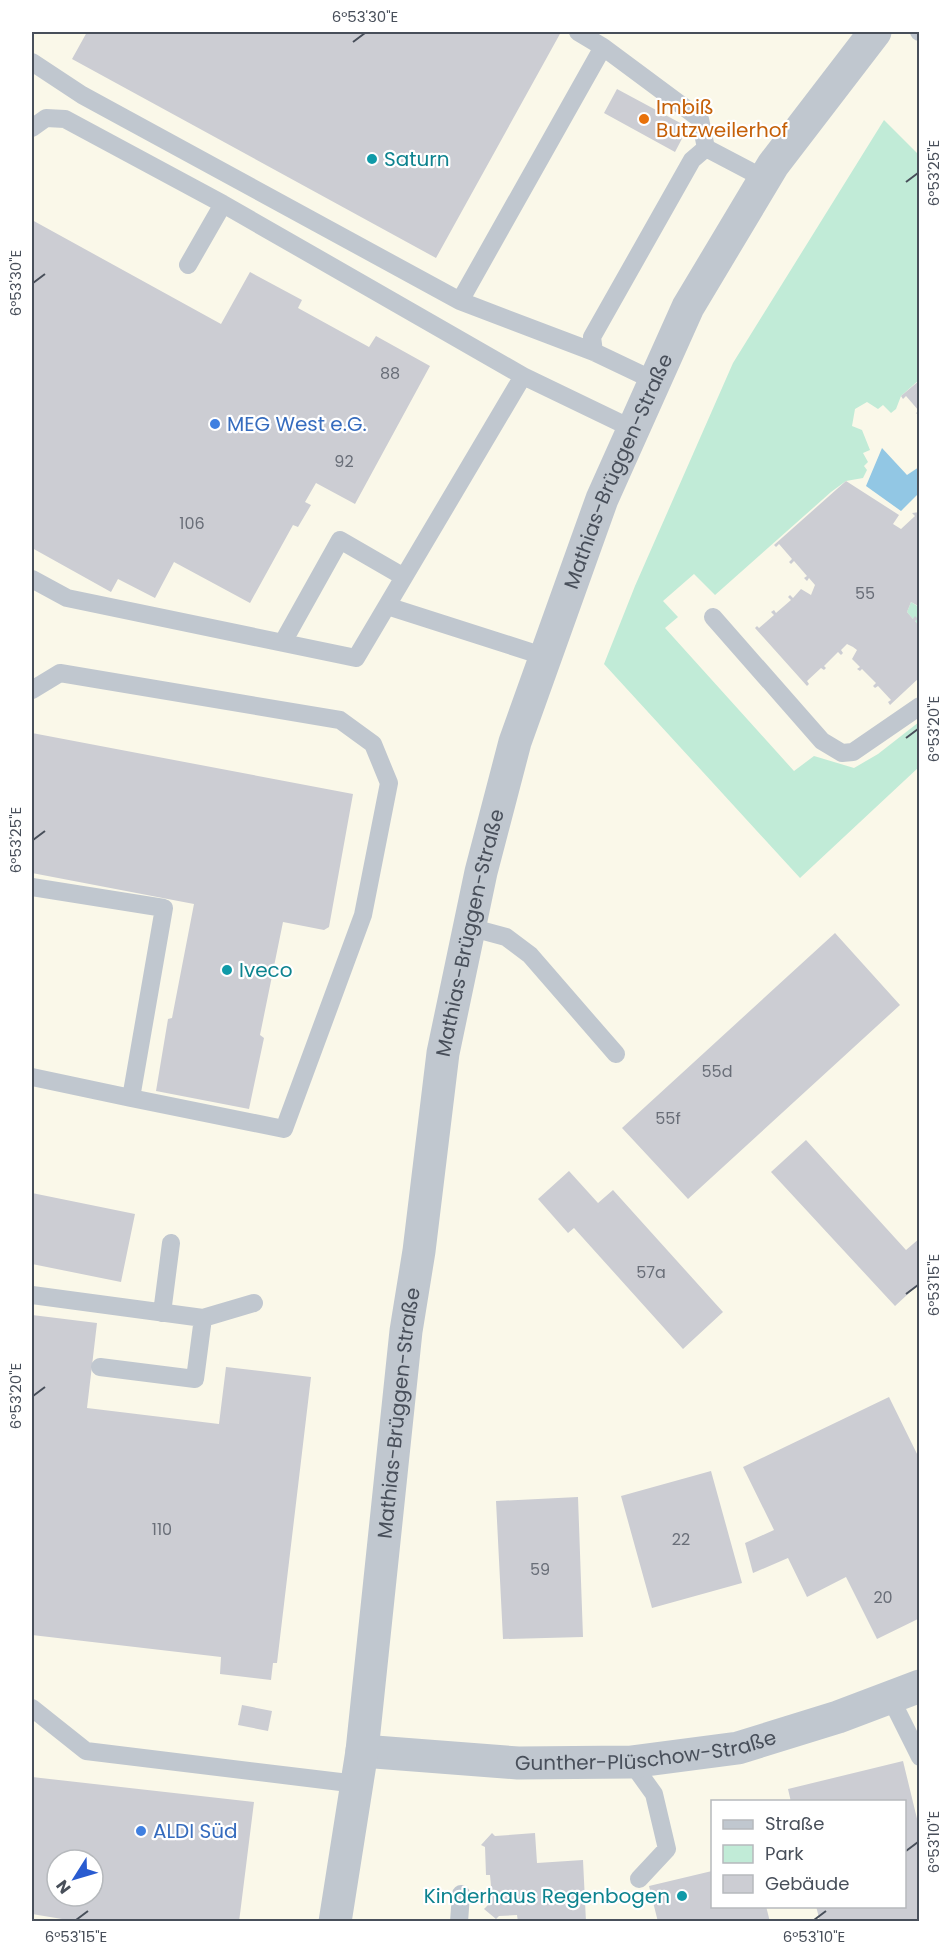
<svg xmlns="http://www.w3.org/2000/svg" width="951" height="1953" font-family="Poppins,sans-serif">
	<rect width="100%" height="100%" fill="#f1efee"/>
	<path fill="#faf8e9" fill-rule="evenodd" d="M 32,32 L 919,32 L 919,1921 L 32,1922 ZM 712,1802 L 904,1802 L 904,1906 L 712,1906 ZM 57,1860 L 93,1860 L 93,1896 L 57,1896 Z"/>
	<path fill="#c1ebd7" d="M 884,120 L 919,155 L 919,380 L 901,396 L 896,409 L 891,413 L 883,405 L 878,409 L 867,402 L 855,409 L 852,426 L 862,430 L 870,450 L 863,453 L 868,462 L 864,466 L 867,470 L 863,478 L 846,481 L 831,492 L 715,595 L 694,574 L 663,601 L 678,617 L 665,628 L 794,771 L 814,756 L 854,768 L 878,754 L 919,722 L 919,767 L 800,878 L 604,664 L 635,586 L 733,363 Z
		M 911,602 L 919,607 L 919,627 L 915,621 L 917,618 L 913,619 L 907,612 Z"/>
	<path fill="#92c7e4" d="M 882,448 L 907,475 L 919,467 L 919,493 L 901,511 L 866,486 Z"/>
	<path fill="#cccdd3" fill-rule="evenodd" d="M 87,32 L 561,32 L 436,258 L 72,59 Z
		M 617,89 L 684,125 L 682,129 L 686,131 L 675,152 L 604,113 Z
		M 32,220 L 221,324 L 250,272 L 302,300 L 298,308 L 369,347 L 376,336 L 430,366 L 355,504 L 316,483 L 305,502 L 311,505 L 298,527 L 293,525 L 250,603 L 174,562 L 155,598 L 118,579 L 111,592 L 32,548 Z
		M 920,380 L 920,417 L 916,413 L 919,411 L 906,396 L 903,399 L 901,396 Z
		M 846,481 L 899,515 L 893,524 L 901,529 L 915,516 L 912,513 L 920,512 L 920,607 L 911,602 L 907,612 L 913,619 L 915,616 L 918,619 L 915,621 L 920,627 L 920,677 L 890,705 L 888,702 L 891,700 L 878,686 L 875,688 L 873,686 L 876,683 L 862,669 L 860,671 L 857,669 L 860,667 L 852,659 L 857,650 L 853,647 L 847,644 L 841,650 L 843,653 L 841,655 L 838,652 L 824,666 L 826,668 L 824,670 L 821,668 L 807,681 L 809,684 L 807,686 L 755,628 L 757,626 L 759,628 L 774,615 L 771,612 L 774,610 L 776,613 L 791,600 L 788,597 L 790,595 L 793,598 L 801,589 L 811,595 L 815,585 L 809,578 L 807,581 L 804,578 L 807,576 L 794,561 L 791,564 L 789,562 L 792,559 L 779,544 L 776,547 L 774,545 Z
		M 32,733 L 353,794 L 329,927 L 324,930 L 283,922 L 260,1035 L 264,1038 L 249,1109 L 156,1091 L 168,1019 L 172,1018 L 194,904 L 32,873 Z
		M 835,933 L 900,1005 L 688,1199 L 622,1128 Z
		M 806,1140 L 906,1250 L 920,1238 L 920,1283 L 895,1306 L 771,1172 Z
		M 569,1171 L 598,1203 L 613,1190 L 723,1312 L 683,1349 L 574,1228 L 568,1233 L 538,1199 Z
		M 32,1193 L 135,1214 L 121,1282 L 32,1264 Z
		M 32,1315 L 97,1323 L 87,1408 L 219,1424 L 226,1367 L 311,1377 L 277,1663 L 273,1663 L 271,1680 L 220,1674 L 221,1657 L 32,1635 Z
		M 889,1397 L 920,1460 L 920,1618 L 877,1639 L 846,1577 L 807,1597 L 788,1558 L 753,1573 L 745,1543 L 774,1530 L 743,1467 Z
		M 711,1471 L 742,1583 L 652,1608 L 621,1496 Z
		M 578,1497 L 583,1637 L 503,1639 L 496,1501 Z
		M 242,1705 L 272,1711 L 268,1731 L 238,1725 Z
		M 903,1761 L 920,1831 L 920,1922 L 820,1922 L 816,1906 L 904,1906 L 904,1802 L 791,1802 L 788,1789 Z
		M 32,1777 L 254,1802 L 239,1922 L 80,1922 L 32,1914 ZM 57,1860 L 93,1860 L 93,1896 L 57,1896 Z
		M 492,1833 L 495,1836 L 535,1833 L 537,1863 L 583,1860 L 586,1922 L 518,1922 L 517,1915 L 499,1916 L 496,1919 L 484,1909 L 488,1905 L 487,1887 L 491,1886 L 490,1875 L 486,1875 L 485,1847 L 481,1845 Z
		M 712,1871 L 712,1906 L 766,1906 L 770,1922 L 658,1922 L 649,1886 Z"/>
	<g fill="none" stroke-linecap="round" stroke-linejoin="round">
		<path stroke="#c0c7cf" stroke-width="18" d="M 578,32 L 603,47
			M 919,32 L 920,32
			M 32,62 L 82,95 L 460,301 L 594,352 L 655,381
			M 32,128 L 46,118 L 65,119 L 223,204 L 523,376 L 633,429
			M 188,265 L 223,204
			M 460,301 L 603,47 L 700,119 L 706,148
			M 594,352 L 592,337 L 692,160 L 706,148 L 765,179
			M 32,579 L 67,598 L 356,658 L 523,376
			M 387,606 L 543,656
			M 713,617 L 822,741 L 842,753 L 853,752 L 920,706
			M 283,642 L 340,540 L 404,577
			M 32,690 L 60,673 L 340,720 L 373,744 L 389,783 L 363,915 L 284,1129 L 131,1098 L 164,908 L 32,887
			M 469,927 L 506,937 L 530,955 L 616,1054
			M 32,1077 L 131,1098
			M 32,1295 L 203,1318 L 254,1303
			M 162,1313 L 171,1243
			M 100,1367 L 195,1379 L 203,1318
			M 890,1697 L 920,1757
			M 32,1708 L 86,1751 L 357,1784
			M 631,1762 L 654,1794 L 667,1849 L 639,1879
			M 459,1922 L 461,1894"/>
		<path stroke="#c0c7cf" stroke-width="33" id="s1" d="M 362,1751 L 518,1763 L 631,1762 L 738,1748 L 838,1717 L 920,1686"/>
		<path stroke="#c0c7cf" stroke-width="33" id="s2" d="M 335,1922 L 362,1751 L 406,1331 L 419,1251 L 443,1053 L 481,872 L 515,742 L 602,499 L 688,307 L 773,165 L 875,32"/>
	</g>
	<path fill="none" stroke="#484f5a" stroke-width="2" d="M 353,42 L 365,33M 906,182 L 918,173M 33,283 L 45,274M 906,738 L 918,729M 33,840 L 45,831M 906,1294 L 918,1285M 33,1396 L 45,1387M 906,1851 L 918,1842M 76,1920 L 88,1911M 814,1920 L 826,1911"/>
	<circle fill="#e8710a" stroke="#fff" stroke-width="2" cx="644" cy="119" r="6"/>
	<g fill="#0f9aa8" stroke="#fff" stroke-width="2">
		<circle cx="372" cy="159" r="6"/>
		<circle cx="227" cy="970" r="6"/>
		<circle cx="682" cy="1896" r="6"/>
	</g>
	<g fill="#3f7fe0" stroke="#fff" stroke-width="2">
		<circle cx="215" cy="424" r="6"/>
		<circle cx="141" cy="1831" r="6"/>
	</g>
	<g text-anchor="middle" dominant-baseline="central" stroke-width="4.5" stroke-linejoin="round" paint-order="stroke">
		<g font-size="16" fill="#696e78">
			<text x="390" y="373">88</text>
			<text x="344" y="461">92</text>
			<text x="192" y="523">106</text>
			<text x="865" y="593">55</text>
			<text x="717" y="1071">55d</text>
			<text x="668" y="1118">55f</text>
			<text x="651" y="1272">57a</text>
			<text x="162" y="1529">110</text>
			<text x="681" y="1539">22</text>
			<text x="540" y="1569">59</text>
			<text x="883" y="1597">20</text>
		</g>
		<g font-size="20" fill="#c56008" stroke="#fff" text-anchor="start">
			<text x="656" y="107">Imbiß<tspan x="656" dy="23">Butzweilerhof</tspan></text>
		</g>
		<g font-size="20" fill="#0d838f" stroke="#fff" text-anchor="start">
			<text x="384" y="159">Saturn</text>
			<text x="239" y="970">Iveco</text>
			<text x="670" y="1896" text-anchor="end">Kinderhaus Regenbogen</text>
		</g>
		<g font-size="20" fill="#366cbe" stroke="#fff" text-anchor="start">
			<text x="227" y="424">MEG West e.G.</text>
			<text x="153" y="1831">ALDI Süd</text>
		</g>
		<g font-size="20" fill="#484f5a" stroke="#fff">
			<text stroke="none"><textPath href="#s2" startOffset="1485">Mathias-Brüggen-Straße</textPath></text>
			<text stroke="none"><textPath href="#s2" startOffset="999">Mathias-Brüggen-Straße</textPath></text>
			<text stroke="none"><textPath href="#s2" startOffset="513">Mathias-Brüggen-Straße</textPath></text>
			<text stroke="none"><textPath href="#s1" startOffset="285">Gunther-Plüschow-Straße</textPath></text>
		</g>
	</g>
	<rect width="951" height="1953" fill="none" stroke="#ffffff" stroke-width="66"/>
	<rect x="711" y="1800" width="195" height="108" fill="#ffffff" stroke="#b6b9bd" stroke-width="1.5"/>
	<rect x="723" y="1820" width="30" height="9" fill="#c0c7cf" stroke="#b6b9bd" stroke-width="1.5"/>
	<text x="765" y="1830" font-size="18" fill="#484f5a">Straße</text>
	<rect x="723" y="1845" width="30" height="18" fill="#c1ebd7" stroke="#b6b9bd" stroke-width="1.5"/>
	<text x="765" y="1860" font-size="18" fill="#484f5a">Park</text>
	<rect x="723" y="1875" width="30" height="18" fill="#cccdd3" stroke="#b6b9bd" stroke-width="1.5"/>
	<text x="765" y="1890" font-size="18" fill="#484f5a">Gebäude</text>
	<g transform="translate(75 1878) rotate(233)"><circle r="28" fill="#ffffff" stroke="#b6b9bd" stroke-width="1.5"/>
	<path d="M0-4.5L10 22L0 15L-10 22Z" fill="#295bd0"/>
	<text y="-9" font-size="16" font-weight="bold" text-anchor="middle" fill="#484f5a">N</text>
	</g>
	<rect x="33" y="33" width="885" height="1887" fill="none" stroke="#484f5a" stroke-width="2"/>
	<g font-size="15" text-anchor="middle" fill="#484f5a">
		<text x="365" y="22">6°53'30"E</text>
		<text transform="translate(934 173) rotate(-90)" y="5">6°53'25"E</text>
		<text transform="translate(16 283) rotate(-90)" y="5">6°53'30"E</text>
		<text transform="translate(934 729) rotate(-90)" y="5">6°53'20"E</text>
		<text transform="translate(16 840) rotate(-90)" y="5">6°53'25"E</text>
		<text transform="translate(934 1285) rotate(-90)" y="5">6°53'15"E</text>
		<text transform="translate(16 1396) rotate(-90)" y="5">6°53'20"E</text>
		<text transform="translate(934 1842) rotate(-90)" y="5">6°53'10"E</text>
		<text x="76" y="1942">6°53'15"E</text>
		<text x="814" y="1942">6°53'10"E</text>
	</g>
</svg>
